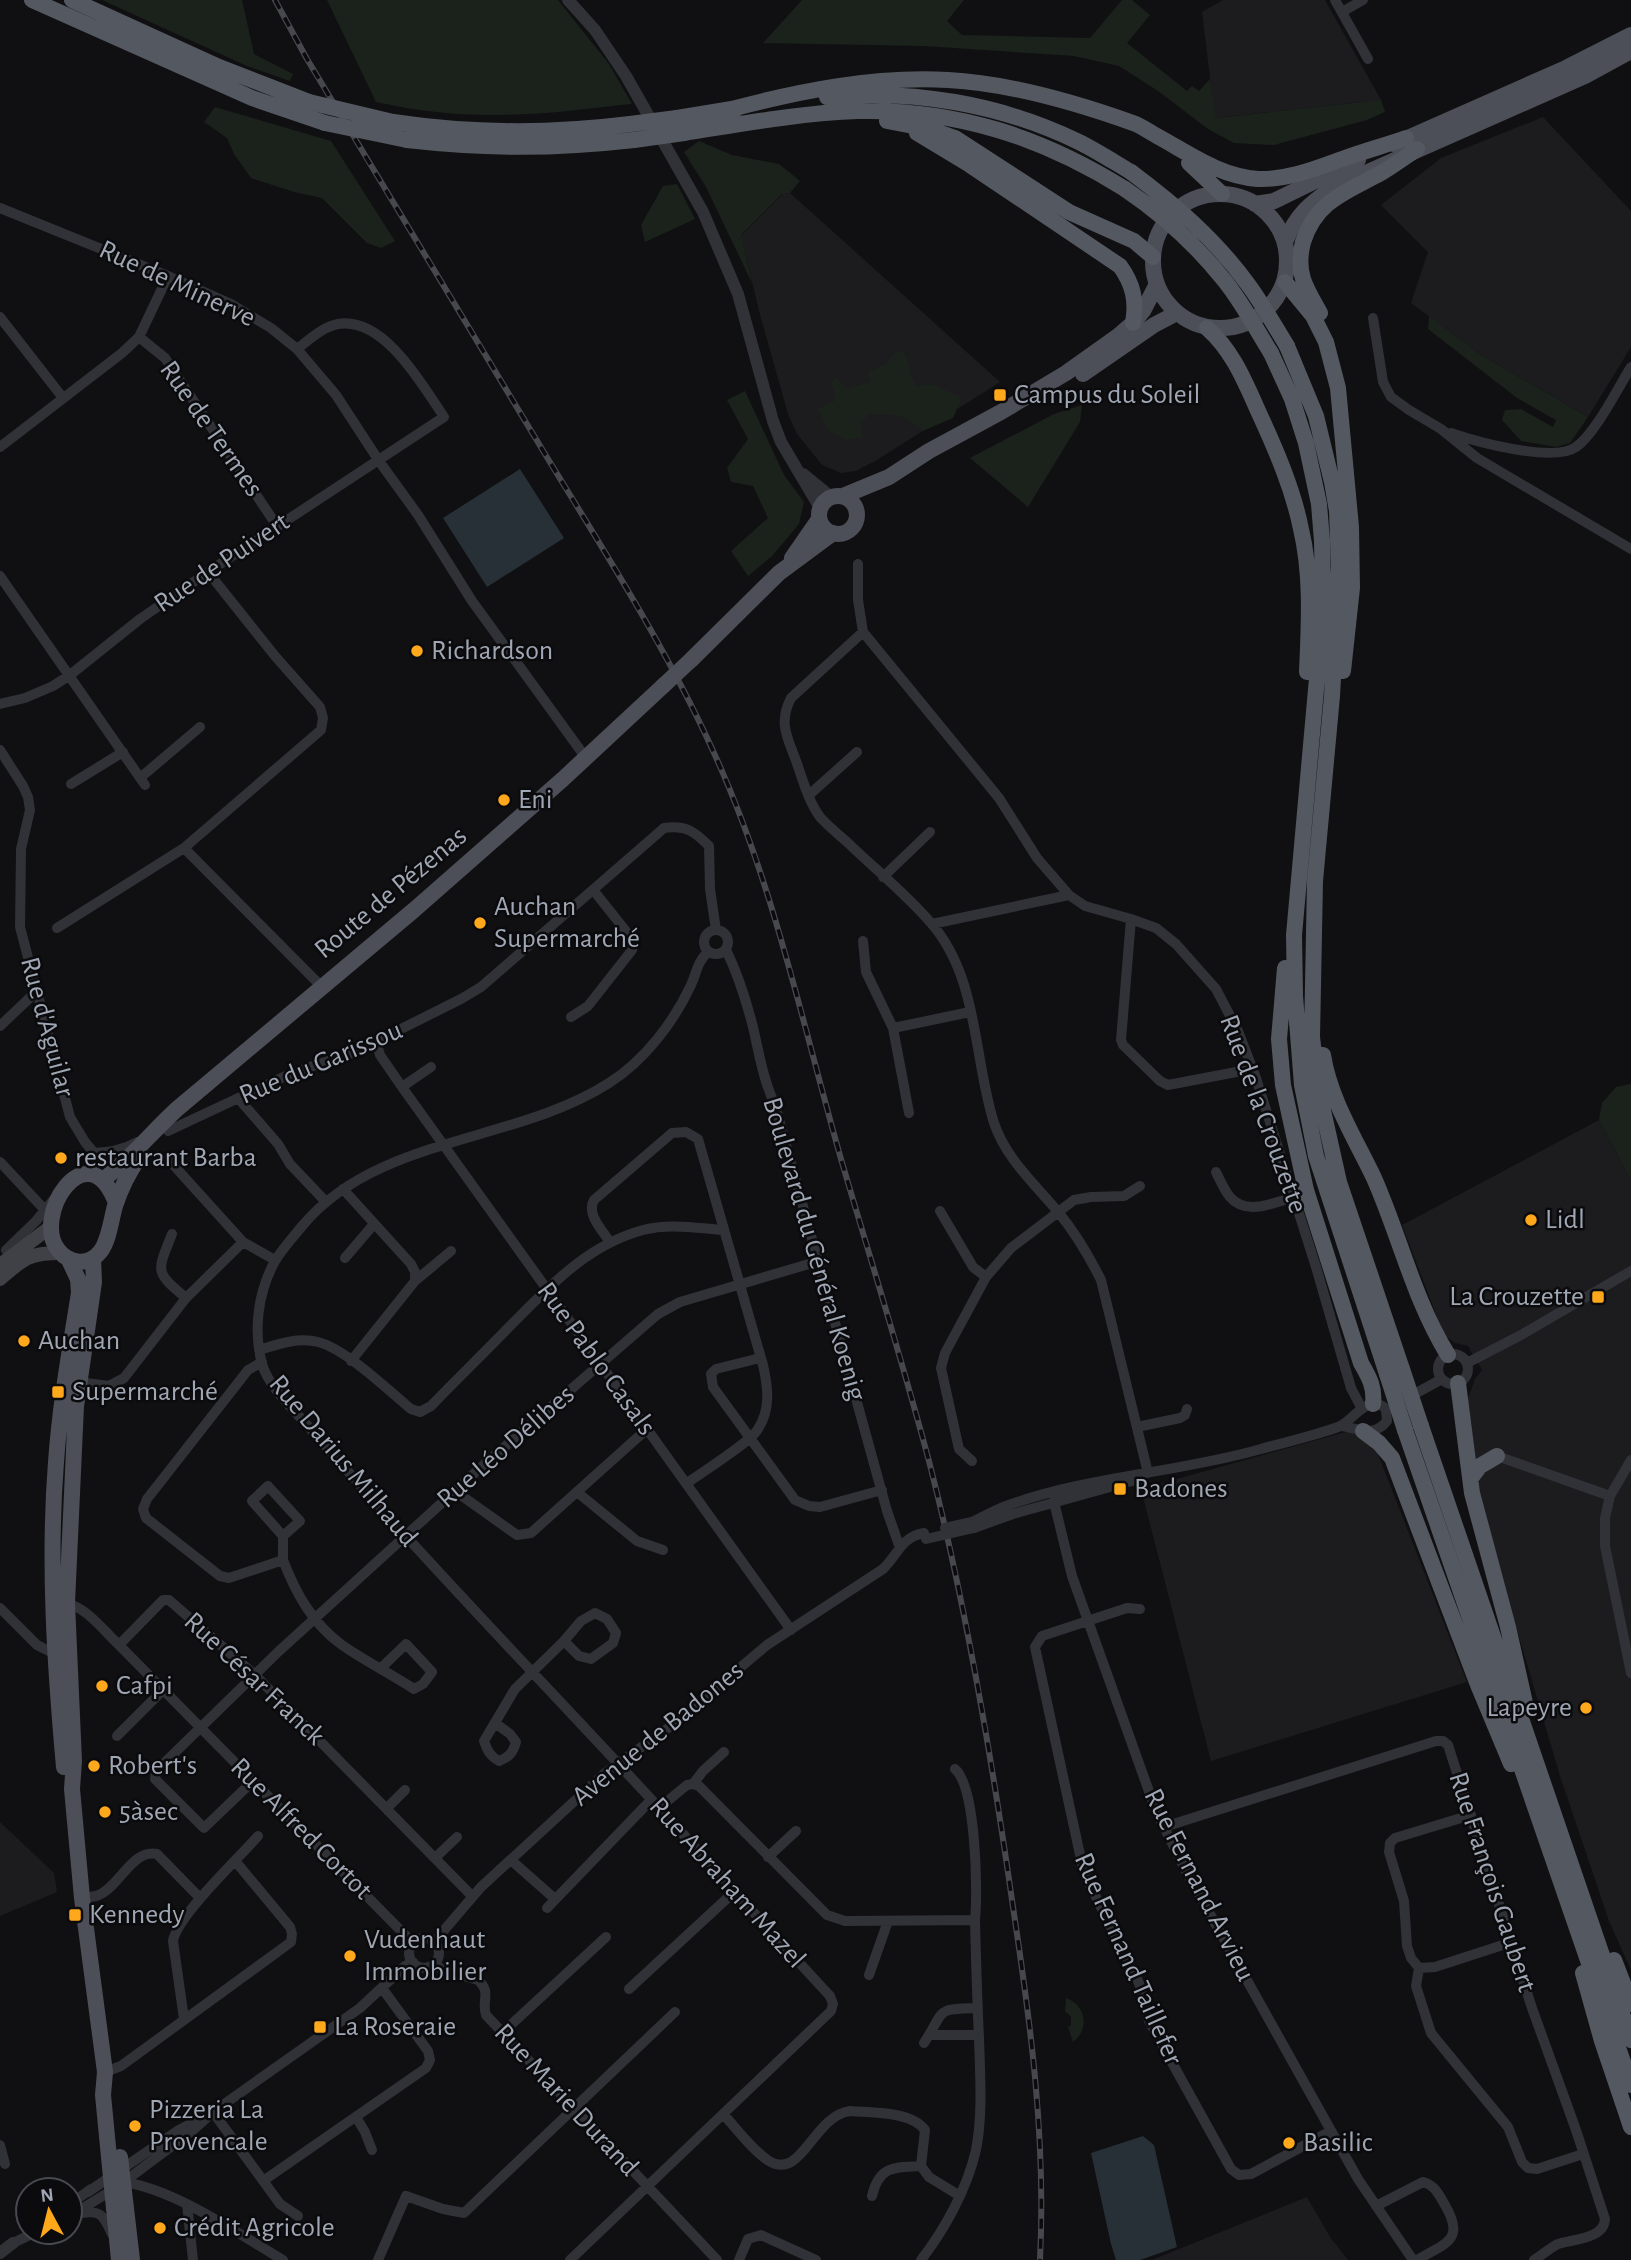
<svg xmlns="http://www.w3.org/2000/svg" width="1631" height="2260" font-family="'Alegreya Sans',sans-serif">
	<rect width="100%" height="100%" fill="#101012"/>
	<path fill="#1c1c1f" d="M 1223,0 L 1325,0 L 1381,100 L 1215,118 L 1202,12 Z
		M 1543,117 L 1631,211 L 1631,347 L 1588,417 L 1483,356 L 1411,303 L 1428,252 L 1381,205 L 1441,158 Z
		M 790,193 L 1000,382 L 877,460 L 856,471 L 841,473 L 822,465 L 797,434 L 788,414 L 760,315 L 741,236 L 783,194 Z
		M 1599,1120 L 1631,1181 L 1631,1970 L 1609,1921 L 1560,1776 L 1476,1491 L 1467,1401 L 1475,1379 L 1482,1370 L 1468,1346 L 1455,1343 L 1444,1335 L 1402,1225 Z
		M 1367,1426 L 1467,1682 L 1211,1761 L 1141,1489 Z
		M 0,1822 L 54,1873 L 57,1892 L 0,1916 Z
		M 1307,2197 L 1330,2237 L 1348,2260 L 1152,2260 Z"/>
	<path fill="#1a221b" d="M 102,0 L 242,0 L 254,54 L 293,74 L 290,81 L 247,66 Z
		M 327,0 L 558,0 L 609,64 L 632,104 C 597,107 561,113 525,114 C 475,117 425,113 376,102 Z
		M 802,0 L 964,0 L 947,21 L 962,35 L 1090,38 L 1122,0 L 1132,0 L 1150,15 L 1127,43 L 1187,91 L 1192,86 L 1199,91 L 1210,79 L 1216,118 L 1381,100 L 1385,112 L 1367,120 L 1274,145 L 1234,143 L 1208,129 L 1158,91 L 1119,66 L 1074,56 L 924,46 L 763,43 Z
		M 215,107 L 331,141 L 395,241 L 381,248 L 367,243 L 322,198 L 294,192 L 251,178 L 234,154 L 227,138 L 204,122 Z
		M 699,141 L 732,155 L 779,164 L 800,181 L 790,193 L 782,194 L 741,235 L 752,283 L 706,187 L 684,152 Z
		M 677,184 L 695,219 L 645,242 L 641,225 L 663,186 Z
		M 1429,316 L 1483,356 L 1588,417 L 1570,443 L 1556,447 L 1521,441 L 1502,420 L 1505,410 L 1521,409 L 1553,427 L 1556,420 L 1517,398 L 1428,329 Z
		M 897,350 L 906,355 L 912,378 L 916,386 L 931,384 L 962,397 L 953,418 L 923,431 C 905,414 894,414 870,414 L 860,423 L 863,437 L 845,440 L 829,431 L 818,409 L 836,400 L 831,383 L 837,377 L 845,389 L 871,382 L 868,372 L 886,364 Z
		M 745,391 L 784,475 L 804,502 L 799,524 L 772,556 L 748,576 L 731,551 L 768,518 L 753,486 L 731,482 L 727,468 L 748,439 L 727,400 Z
		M 1082,405 L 1080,422 L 1028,507 L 970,458 L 1054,414 Z
		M 1631,1084 L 1631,1181 L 1599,1120 L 1602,1103 L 1616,1087 Z
		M 1066,1998 C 1086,2005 1090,2029 1073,2042 L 1068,2027 L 1071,2025 L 1071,2017 L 1065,2011 Z"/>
	<path fill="#263036" d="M 520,469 L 564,538 L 487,587 L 443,518 Z
		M 1143,2136 L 1154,2145 L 1177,2247 L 1140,2260 L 1116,2260 L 1111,2244 L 1091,2153 Z"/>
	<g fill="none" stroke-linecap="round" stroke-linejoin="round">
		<path stroke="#313237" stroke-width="10" d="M 1335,0 L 1368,59
			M 1342,12 L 1363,0
			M 0,208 L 168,276 L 231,304 L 271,328 L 297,349 L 336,395 L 379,461 L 418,515 L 472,601 L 586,758
			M 0,317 L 63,398
			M 1373,318 L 1383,382 L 1391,397 L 1409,410 L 1441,429 L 1477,458 L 1631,549
			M 139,337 L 165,358 L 277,526
			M 1451,433 C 1477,442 1554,463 1576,447 C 1595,434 1618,388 1631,367
			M 0,447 L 122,353 L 139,337 L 168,276
			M 858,564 L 858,600 L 863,632 L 999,798 L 1037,858 L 1069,895 L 1085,906 L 1131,919 L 1156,928 L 1176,944 L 1216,989 L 1238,1031 L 1255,1075 L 1316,1267 L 1351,1388 L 1362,1409
			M 0,576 L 145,785
			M 863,632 L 791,698 C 779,721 786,735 795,758 C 802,777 808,801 820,817 C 828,826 838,834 847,842 C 875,869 906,894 931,923 C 979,978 973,1057 994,1123 C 1006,1159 1036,1185 1059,1213 C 1076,1234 1089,1256 1101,1280 L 1148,1473
			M 0,704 L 25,698 L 53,686 L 70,675 L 140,619 L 208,572 L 444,417 C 423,386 384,316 338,324 C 322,327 309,340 297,349
			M 0,750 L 23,786 L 28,797 L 30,810 L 21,849 L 20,927 L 70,1117 L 85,1142 L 94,1153 L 95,1177
			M 140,778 L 200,727
			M 71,784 L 123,752
			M 809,795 L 857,752
			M 184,848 L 321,986
			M 883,877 L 930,832
			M 1131,919 L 1121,1040 L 1123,1045 L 1160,1081 L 1168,1085 L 1252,1069
			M 932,924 L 1069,895
			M 57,928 L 184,848 L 321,730 L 323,718 L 320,707 L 275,656 L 208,572
			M704 942a12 12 0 1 1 24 0a12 12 0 1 1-24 0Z
			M 863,941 L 866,972 L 893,1028 L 909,1113
			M 726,950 C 738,974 746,1000 753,1027 C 759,1053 763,1079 775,1105 L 887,1511 L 900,1548
			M 571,1017 L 588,1006 L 632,950 L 633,940 L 594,891
			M 0,1026 L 37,991
			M 893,1028 L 970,1012
			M 377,1045 L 380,1055 L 402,1087 L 791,1630
			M 402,1087 L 431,1067
			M 238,1098 L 278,1144 L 290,1164 L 326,1202
			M 168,1131 L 292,1073 L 377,1045 L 385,1037 L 461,999 L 481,987 L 664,828 C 686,825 694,831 709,846 L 710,889 L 716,930
			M 94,1153 C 110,1152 123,1150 137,1142
			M 168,1159 L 243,1242 L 275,1260
			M 0,1162 L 44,1209
			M 1216,1172 C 1220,1180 1224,1190 1230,1197 C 1246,1216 1274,1203 1293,1197
			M 343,1189 L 411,1264 L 415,1272 L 415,1281 L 351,1361
			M 940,1211 L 973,1267 L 986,1277
			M 172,1234 C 157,1272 154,1271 186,1298
			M 610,1242 C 602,1230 586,1214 594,1200 L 672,1133 L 686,1132 L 698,1139 L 763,1365 C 768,1387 771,1409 758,1429 C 752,1441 701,1473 687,1483
			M 11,1255 L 6,1250 L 36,1221 L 55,1198
			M 345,1258 L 374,1224
			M 415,1281 L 451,1251
			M 259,1350 C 278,1344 299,1337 318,1342 C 346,1349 388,1390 411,1409 L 420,1412 L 431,1406 C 457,1379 484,1353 510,1326 C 549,1287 587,1245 643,1230 C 669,1223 696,1228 723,1230
			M1438 1369a15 15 0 1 1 30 0a15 15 0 1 1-30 0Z
			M 760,1358 L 716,1369 L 711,1374 L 713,1387 L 795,1500 L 809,1506 L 820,1507 L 882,1490
			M 262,1362 L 248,1370 L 147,1499 L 143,1509 L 146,1518 L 220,1576 L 229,1578 L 283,1560 C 296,1594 313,1624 342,1645 C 365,1661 391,1674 414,1689 L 423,1684 L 432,1672 L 406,1644 L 381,1668
			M 1467,1363 L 1521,1335 L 1631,1271
			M 78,1382 L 109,1386 L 124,1378 L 186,1298 L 243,1242
			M 1409,1397 L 1442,1379
			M 1341,1426 C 1358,1428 1374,1438 1387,1421 L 1386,1409
			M 1137,1427 L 1180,1418 L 1185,1415 L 1187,1409
			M 1497,1456 L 1610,1496
			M 1631,1460 L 1610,1496 L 1605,1518 L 1605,1546 L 1631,1673
			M 972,1461 L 959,1449 L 941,1368 L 945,1353 L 986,1277 L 1011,1248 L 1074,1200 L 1091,1197 L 1124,1196 L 1140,1186
			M 1076,1488 L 1068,1494 L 1055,1498 L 1055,1506 L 1072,1576 L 1156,1811 L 1186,1871 L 1358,2179 L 1413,2260
			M 455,1491 L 517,1535 L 531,1533 L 647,1429
			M 577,1492 L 637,1541 L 663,1550
			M 972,1522 C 983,1517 995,1510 1006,1506 C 1088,1476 1177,1473 1261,1449 C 1286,1442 1313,1436 1338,1427 C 1351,1422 1359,1406 1372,1404 C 1378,1403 1382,1405 1386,1409
			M 974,1528 L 1013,1514 L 1139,1479
			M 283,1536 L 252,1501 L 268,1486 L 300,1521 L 283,1536 L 283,1560
			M 67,1603 C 88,1609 103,1630 119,1645 L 413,1943
			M 0,1608 L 37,1645 L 55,1654
			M 1140,1609 L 1127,1608 L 1042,1636 L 1035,1647 L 1082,1864 L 1087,1879 L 1139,1983 L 1149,2021 L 1231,2169 L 1239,2175 L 1251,2174 L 1331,2131
			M 119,1645 L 163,1600 L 169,1600 L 255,1675 L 472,1896
			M 495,1723 L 510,1734 L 516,1742 C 513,1753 509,1757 499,1761 C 490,1756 487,1750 484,1741 L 515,1689 L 564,1641 L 579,1656 L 591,1659 L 613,1643 L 616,1633 L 607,1619 L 595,1613 L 581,1621 L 564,1641
			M 117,1736 L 164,1689
			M 253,1781 L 204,1828 L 155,1779 L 156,1771 L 278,1652 L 479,1469 L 658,1314 L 680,1302 L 819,1261
			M 693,1784 L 699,1786 L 827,1915 L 845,1921 L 975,1920
			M 387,1808 L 405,1790
			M 659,1808 L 687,1785 L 693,1784 L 703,1771 L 724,1752
			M 1164,1827 L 1436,1741 L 1443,1741 L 1448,1745 L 1532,2008 L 1576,2130 L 1605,2219 C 1604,2239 1574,2239 1558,2244 C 1550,2248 1542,2255 1534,2260
			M 436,1857 L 457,1837
			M 768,1857 L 796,1831
			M 512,1861 L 555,1899
			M 82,1898 C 88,1897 94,1897 99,1895 C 120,1886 132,1849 157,1854 L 200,1898
			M 547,1908 L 651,1800
			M409 1953a15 15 0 1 1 30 0a15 15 0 1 1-30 0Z
			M 434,1942 L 481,1887 L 605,1773 L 671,1726 L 767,1645 L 883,1569 C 898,1555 901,1537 924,1533
			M 435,1963 L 442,1970 L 478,1980 C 492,1993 481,2000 486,2015 L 717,2260
			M 1419,1968 L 1416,1986 L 1431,2033 L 1508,2127 L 1522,2162 L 1528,2168 L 1537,2169 L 1583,2154
			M 1419,1968 L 1411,1958 L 1407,1946 L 1404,1901 L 1389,1852 L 1390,1843 L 1395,1838 L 1471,1815
			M 1419,1968 L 1435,1967 L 1512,1942
			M 869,1975 L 888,1921
			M 629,1989 L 734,1892
			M 184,2019 L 173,1941 C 177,1916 239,1858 258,1836
			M 502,2033 L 606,1937
			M 929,2035 L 979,2035
			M 924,2043 C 946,2009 934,2009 978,2008
			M 105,2072 L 121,2066 L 291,1942 L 292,1934 L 290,1927 L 236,1862
			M 213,2112 L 280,2204 L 298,2216
			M 723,2114 C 737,2129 752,2150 769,2161 C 802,2181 813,2116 850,2111 C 872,2113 911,2111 925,2130 L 921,2166 L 929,2177 L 960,2196
			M 356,2117 L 365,2132 L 372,2150
			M 0,2145 L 5,2164
			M 263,2181 L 426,2068 L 430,2060 L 428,2051 L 382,1988
			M 124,2182 C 176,2190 237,2233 283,2260
			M 121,2184 L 192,2131 L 213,2112 L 360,2008 L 405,1966 L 413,1962
			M 88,2192 L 179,2130 L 200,2119
			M 872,2196 C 879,2166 894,2167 921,2166
			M 70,2204 L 91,2189
			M 187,2204 L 193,2260
			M 1376,2206 L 1423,2182 C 1435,2185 1439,2195 1445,2205 C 1466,2241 1445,2243 1417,2260
			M 77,2214 C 100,2209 103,2214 112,2234
			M 70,2216 L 114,2189
			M 13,2243 L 36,2232
			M 378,2260 L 406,2196 L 443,2209 L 464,2213 L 675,2012
			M 570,2260 L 831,2011 L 833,2004 L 830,1996 C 773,1935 718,1872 661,1810 C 564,1704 463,1601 367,1493 C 347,1470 327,1448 307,1425 C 291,1407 269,1387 262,1364 C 253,1330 258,1292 275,1261 C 282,1249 294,1236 303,1225 C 378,1136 516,1143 609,1083 C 644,1061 674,1022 691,985 C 697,972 697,962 708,952
			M 739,2260 L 748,2239 L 761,2235 L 816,2260
			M 921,2260 C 945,2229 967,2189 976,2150 C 983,2114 980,2075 979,2038 C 977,1999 976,1959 975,1920 C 978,1891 976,1787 955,1769"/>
		<path stroke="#313237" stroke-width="12" d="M 568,0 L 595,30 L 626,76 L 703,212 L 738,294 L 773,421 L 781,442 L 820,508
			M 803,474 L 831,497
			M 0,2253 L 13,2243"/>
		<path stroke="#3f4147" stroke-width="14" d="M 0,1265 L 49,1228
			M 0,1279 C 23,1259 28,1253 60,1253"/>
		<path stroke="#4c4f57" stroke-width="16" d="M 1394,144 L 1566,68 L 1631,35
			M1153 261a67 67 0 1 1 134 0a67 67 0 1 1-134 0Z
			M 1255,204 L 1274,201 L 1358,160
			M 1285,242 C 1297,214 1309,204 1334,187 L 1585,76 L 1631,51
			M 1083,374 L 1154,325 L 1177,313
			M819 515a19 19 0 1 1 38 0a19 19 0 1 1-38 0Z
			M 843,496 L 889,477 L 929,451 L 1001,412 L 1066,373 L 1118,336 L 1133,323 L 1143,311 L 1157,284
			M 792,558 L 819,519
			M 692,659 L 779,573 L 833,533
			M 103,1180 C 130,1159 152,1132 177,1109 L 414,910 L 563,779 L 663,686
			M 116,1203 C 87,1128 30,1218 59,1251 C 70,1264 89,1266 100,1252 C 109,1241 111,1220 115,1206 C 121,1188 128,1173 139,1158
			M 93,1259 L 94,1282 L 76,1406 L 67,1603 L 74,1761 L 72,1789 L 82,1898 L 105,2072 L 103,2095 L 119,2260
			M 64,1767 C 55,1666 48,1564 56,1462 C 60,1405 70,1349 79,1293 L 78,1279 L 69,1260
			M 120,2157 L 132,2260"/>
		<path stroke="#545860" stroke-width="16" d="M 32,0 L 252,98 L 325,123
			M 72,0 L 219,67 L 309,102
			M 827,97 C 913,89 1001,104 1079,142 C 1097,151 1114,162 1131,172
			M 728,110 C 799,91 873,76 948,80 C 1008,83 1077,103 1133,123 C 1142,126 1149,132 1157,136 C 1190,154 1219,176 1258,179 C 1289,180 1317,168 1345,158 C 1365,151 1386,145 1406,138
			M 677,118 L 738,108
			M 887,121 L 929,129 L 955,138 L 1069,212 L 1134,241 L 1153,257
			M 393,122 C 473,134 550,134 630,124
			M 684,133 C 742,124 800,113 858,111 C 956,109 1042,137 1125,189
			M 917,133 L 970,165 L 1120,266 C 1133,284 1137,301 1133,323
			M 407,140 C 487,149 554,149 634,140
			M 1189,163 L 1222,194
			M 1285,282 L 1313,316 L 1326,342 L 1338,388 L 1351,527 L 1352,588 L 1343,671
			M 1320,313 C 1314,302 1307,291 1303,279 C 1299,267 1300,254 1303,242 C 1316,201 1346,192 1381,173 C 1393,166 1405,157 1417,149
			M 1207,328 C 1233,351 1245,382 1259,413 C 1276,450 1293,489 1301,529 C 1312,575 1309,625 1307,672
			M 1287,346 L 1316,416 L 1332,482 L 1337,511 L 1339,567 L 1332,696 L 1315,881 L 1312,1037 L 1318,1088 L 1339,1182 L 1402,1369
			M 1271,353 L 1292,399 L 1306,443 L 1319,504 L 1322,541 L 1323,590 L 1319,656 L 1294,935 L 1295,996 L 1302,1085 L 1316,1156 L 1387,1374
			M 1285,968 L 1279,1039 L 1283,1085 L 1306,1190 L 1361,1363 C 1369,1377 1375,1387 1373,1404
			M 1323,1055 C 1330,1099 1355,1138 1374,1178 C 1400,1237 1414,1300 1448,1355
			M 1458,1383 L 1472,1493 L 1508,1627 L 1525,1703
			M 1421,1426 L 1631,2040
			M 1405,1430 L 1631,2085
			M 1363,1431 L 1379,1443 L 1392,1458 L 1478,1685 L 1511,1764
			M 1471,1478 L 1480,1466 L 1497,1456
			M 1614,1960 L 1631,2004
			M 1583,1973 L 1602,2041 L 1631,2127"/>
		<defs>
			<path id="rail" d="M 275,0 L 307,59 C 386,191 466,322 545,454 C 604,551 667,649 714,753 C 773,882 802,1022 841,1159 C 871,1261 903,1363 930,1465 C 967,1610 992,1759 1013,1907 C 1031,2026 1046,2139 1040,2260"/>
		</defs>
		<use href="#rail" stroke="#46484e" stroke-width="6"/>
		<use href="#rail" stroke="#0b0b0d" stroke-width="3.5" stroke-dasharray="10" stroke-linecap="butt"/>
		<path stroke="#313237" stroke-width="10" d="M 945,1528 L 972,1522
			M 926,1539 L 974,1528"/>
		<path stroke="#4c4f57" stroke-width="16" d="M 663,686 L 692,659"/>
		<path stroke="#545860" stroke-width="16" d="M 309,102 L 393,122
			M 325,123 L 407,140
			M 630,124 L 677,118
			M 634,140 L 684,133
			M 1131,172 C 1175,205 1214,238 1247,283 C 1262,303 1274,325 1287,346
			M 1125,189 C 1162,214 1196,245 1224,280 C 1242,302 1256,329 1271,353
			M 1402,1369 L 1421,1426
			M 1387,1374 L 1405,1430"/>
	</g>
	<g fill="#ffa81b" stroke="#0b0b0d" stroke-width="2.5">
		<rect x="993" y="388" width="14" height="14" rx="3.5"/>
		<circle cx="417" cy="651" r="7"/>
		<circle cx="504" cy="800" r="7"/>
		<circle cx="480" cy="923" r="7"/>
		<circle cx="61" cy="1158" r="7"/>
		<circle cx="1531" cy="1220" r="7"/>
		<rect x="1591" y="1290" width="14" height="14" rx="3.5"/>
		<circle cx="24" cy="1341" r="7"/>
		<rect x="51" y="1385" width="14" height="14" rx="3.5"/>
		<rect x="1113" y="1482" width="14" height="14" rx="3.5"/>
		<circle cx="102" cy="1686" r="7"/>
		<circle cx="1586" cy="1708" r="7"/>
		<circle cx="94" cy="1766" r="7"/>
		<circle cx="105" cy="1812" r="7"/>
		<rect x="68" y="1908" width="14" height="14" rx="3.5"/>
		<circle cx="350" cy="1956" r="7"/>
		<rect x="313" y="2020" width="14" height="14" rx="3.5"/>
		<circle cx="135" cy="2126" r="7"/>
		<circle cx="1289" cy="2143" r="7"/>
		<circle cx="160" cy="2228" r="7"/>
	</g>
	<g text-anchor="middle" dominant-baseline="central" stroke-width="5" stroke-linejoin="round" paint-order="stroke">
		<g font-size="28" fill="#a0a7b4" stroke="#0b0b0d">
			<text transform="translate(177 284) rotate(25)">Rue de Minerve</text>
			<text transform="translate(211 429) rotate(55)">Rue de Termes</text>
			<text transform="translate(222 563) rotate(-34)">Rue de Puivert</text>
			<text transform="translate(391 893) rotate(-40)">Route de Pézenas</text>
			<text transform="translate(47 1027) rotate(75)">Rue d'Aguilar</text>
			<text transform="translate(321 1063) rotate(-23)">Rue du Garissou</text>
			<text transform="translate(1263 1114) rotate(70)">Rue de la Crouzette</text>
			<text transform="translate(814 1249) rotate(74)">Boulevard du Général Koenig</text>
			<text transform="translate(596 1359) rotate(54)">Rue Pablo Casals</text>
			<text transform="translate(506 1447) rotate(-41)">Rue Léo Délibes</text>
			<text transform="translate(343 1461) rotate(50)">Rue Darius Milhaud</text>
			<text transform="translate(254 1679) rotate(43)">Rue César Franck</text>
			<text transform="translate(658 1734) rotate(-39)">Avenue de Badones</text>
			<text transform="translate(301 1829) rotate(45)">Rue Alfred Cortot</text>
			<text transform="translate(1492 1882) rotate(72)">Rue François Gaubert</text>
			<text transform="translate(727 1883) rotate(48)">Rue Abraham Mazel</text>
			<text transform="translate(1199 1885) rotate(63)">Rue Fernand Arvieu</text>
			<text transform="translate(1128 1959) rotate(66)">Rue Fernand Taillefer</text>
			<text transform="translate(566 2100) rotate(47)">Rue Marie Durand</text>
		</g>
		<g font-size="28" fill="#a0a7b4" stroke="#0b0b0d" text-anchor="start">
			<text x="1014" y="395">Campus du Soleil</text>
			<text x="431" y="651">Richardson</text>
			<text x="518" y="800">Eni</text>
			<text x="494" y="907">Auchan<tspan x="494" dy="32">Supermarché</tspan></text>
			<text x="75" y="1158">restaurant Barba</text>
			<text x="1545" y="1220">Lidl</text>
			<text x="1584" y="1297" text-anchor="end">La Crouzette</text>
			<text x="38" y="1341">Auchan</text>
			<text x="72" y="1392">Supermarché</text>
			<text x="1134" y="1489">Badones</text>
			<text x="116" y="1686">Cafpi</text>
			<text x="1572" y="1708" text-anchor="end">Lapeyre</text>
			<text x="108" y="1766">Robert's</text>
			<text x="119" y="1812">5àsec</text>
			<text x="89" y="1915">Kennedy</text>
			<text x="364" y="1940">Vudenhaut<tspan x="364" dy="32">Immobilier</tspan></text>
			<text x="334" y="2027">La Roseraie</text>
			<text x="149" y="2110">Pizzeria La<tspan x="149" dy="32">Provencale</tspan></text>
			<text x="1303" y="2143">Basilic</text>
			<text x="174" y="2228">Crédit Agricole</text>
		</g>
	</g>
	<g transform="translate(49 2211) rotate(353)"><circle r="33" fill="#0b0b0d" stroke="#474950" stroke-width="2"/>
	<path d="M0-5L12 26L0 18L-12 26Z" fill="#ffa81b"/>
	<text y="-10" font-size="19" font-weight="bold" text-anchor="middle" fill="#a0a7b4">N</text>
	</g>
</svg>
